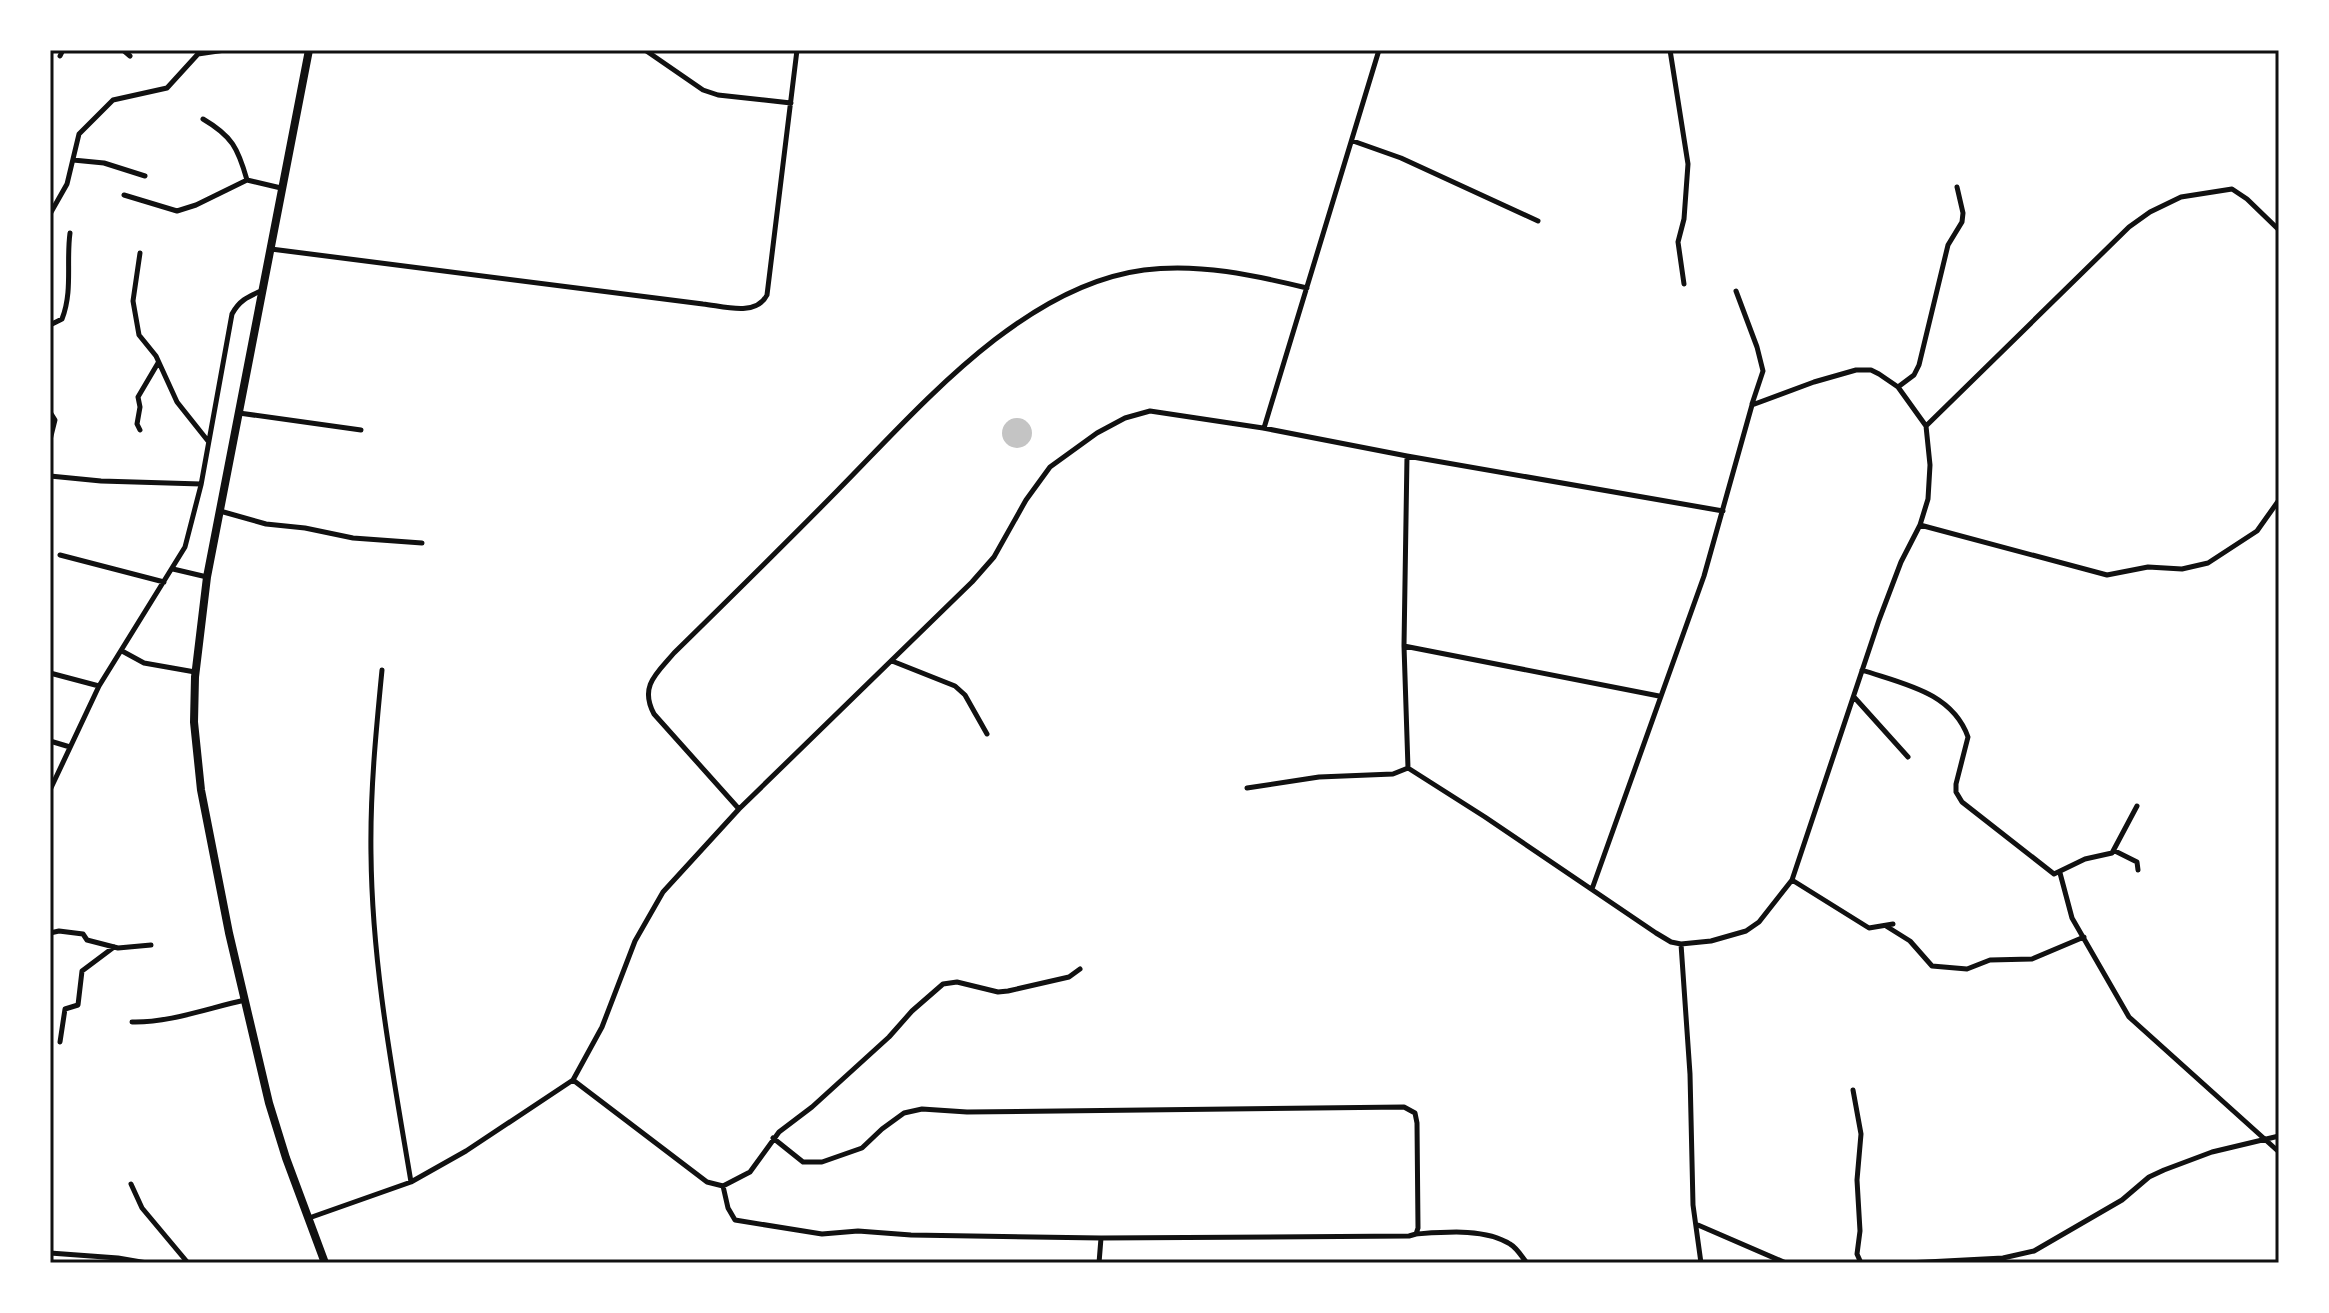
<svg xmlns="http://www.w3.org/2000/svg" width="2329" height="1313" font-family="'Noto Sans',sans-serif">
	<rect width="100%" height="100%" fill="#fff"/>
	<path fill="#c4c4c4" d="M1002 433a15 15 0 1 1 30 0a15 15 0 1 1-30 0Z"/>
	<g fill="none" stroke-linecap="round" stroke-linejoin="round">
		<path stroke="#111" stroke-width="5" d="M 123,50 L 130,56
			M 645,50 L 703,90 L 718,95 L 791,103
			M 1670,50 L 1688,164 L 1684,219 L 1678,242 L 1684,284
			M 2276,50 L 2279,52
			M 60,56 L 63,50
			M 203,119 C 232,136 238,148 247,180
			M 1353,141 L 1401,158 L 1538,221
			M 73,160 L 104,163 L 145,176
			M 124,195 L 177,211 L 196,205 L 247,180 L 281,188
			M 50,214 L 67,184 L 79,134 L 113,100 L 167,88 L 198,54 L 225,50
			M 271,249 L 703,304 C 723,306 756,317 767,295 L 797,50
			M 140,253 L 133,301 L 139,335 L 156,356 L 177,402 L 208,441
			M 1736,291 L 1757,347 L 1763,371 L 1752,404
			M 50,325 L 62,319 C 73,291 66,262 70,233
			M 1898,387 L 1914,375 L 1919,365 L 1948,245 L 1962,222 L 1963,213 L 1957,187
			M 50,412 L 55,420 L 50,440
			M 239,413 L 361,430
			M 1926,426 L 2129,227 L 2150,212 L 2181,197 L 2232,189 L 2247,199 L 2279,230
			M 1264,428 L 1379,50
			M 140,430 L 137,424 L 140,407 L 138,397 L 158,363
			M 1407,456 L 1404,646 L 1408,768 L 1485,817 L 1656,933 L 1671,942 L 1681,944 L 1711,941 L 1746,931 L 1759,922 L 1792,880 L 1879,620 L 1901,562 L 1920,525 L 1928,499 L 1930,465 L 1926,426 L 1898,387 L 1879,374 L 1871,370 L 1856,370 L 1814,382 L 1752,405 L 1704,576 L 1592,889
			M 50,476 L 101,481 L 201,484
			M 220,511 L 266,524 L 305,528 L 353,538 L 422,543
			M 1920,525 L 2107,575 L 2148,567 L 2182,569 L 2208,563 L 2257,531 L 2279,500
			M 60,555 L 164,582
			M 173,569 L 207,577
			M 1404,646 L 1659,696
			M 122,651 L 144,663 L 195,672
			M 892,661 L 955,686 L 965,695 L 987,734
			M 382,670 C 376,731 370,792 371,854 C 372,965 393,1074 411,1182
			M 1862,670 C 1903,684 1952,692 1968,737 L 1956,784 L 1956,792 L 1962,802 L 2054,874 L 2085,859 L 2112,853 L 2137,806
			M 50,673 L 99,686
			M 1854,697 L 1908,757
			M 50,741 L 70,747
			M 1247,788 L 1319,777 L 1393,774 L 1408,768
			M 50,790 L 99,686 L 185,547 L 201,485 L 232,314 C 239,301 247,297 261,291
			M 739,809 L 654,714 C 639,686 657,673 674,653 C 729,599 784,545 838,490 C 920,407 1022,286 1144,270 C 1199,263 1254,275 1307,288
			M 2115,851 L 2137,862 L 2138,870
			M 2060,873 L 2072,918 L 2129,1017 L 2279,1152
			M 1792,880 L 1869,928 L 1893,924
			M 1886,926 L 1910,941 L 1932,966 L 1967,969 L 1990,960 L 2032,959 L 2084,937
			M 50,933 L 59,931 L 83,934 L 87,940 L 118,948 L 151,945
			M 1681,944 L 1690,1074 L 1693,1205 L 1701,1263
			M 132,1022 C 169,1023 208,1008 245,1000
			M 60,1042 L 65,1009 L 78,1005 L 82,971 L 114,947
			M 573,1080 L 707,1182 L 723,1186 L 750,1172 L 779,1132 L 812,1107 L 889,1037 L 912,1011 L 943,984 L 957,982 L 998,992 L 1008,991 L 1069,977 L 1080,969
			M 1853,1090 L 1861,1134 L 1857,1180 L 1860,1231 L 1857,1254 L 1861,1263
			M 131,1184 L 142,1208 L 188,1263
			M 723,1186 L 728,1208 L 735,1220 L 822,1234 L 858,1231 L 911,1235 L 1101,1238 L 1409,1236 L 1416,1234 L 1418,1228 L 1417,1123 L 1415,1113 L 1404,1107 L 967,1112 L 922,1109 L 904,1113 L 882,1129 L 862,1148 L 822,1162 L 803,1162 L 773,1138
			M 309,1218 L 411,1182 L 466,1151 L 573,1080 L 602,1027 L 635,941 L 663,892 L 739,809 L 972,582 L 994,557 L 1026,500 L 1050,467 L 1097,433 L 1125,418 L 1150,411 L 1263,428 L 1407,456 L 1723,511
			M 1698,1225 L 1786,1263
			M 1416,1234 C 1445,1232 1485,1228 1510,1244 C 1517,1248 1522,1257 1527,1263
			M 50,1253 L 118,1258 L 147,1263
			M 1099,1263 L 1101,1238
			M 1907,1263 L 2003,1258 L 2034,1251 L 2122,1200 L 2149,1177 L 2164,1170 L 2212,1152 L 2279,1136"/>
		<path stroke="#111" stroke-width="8" d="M 309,50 L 207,577 L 195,677 L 194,722 L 201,790 L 229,933 L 269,1103 L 286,1158 L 325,1263"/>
	</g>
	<rect width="2329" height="1313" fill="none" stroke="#ffffff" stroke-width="104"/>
	<rect x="52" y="52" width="2225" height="1209" fill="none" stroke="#111" stroke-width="3"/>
</svg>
